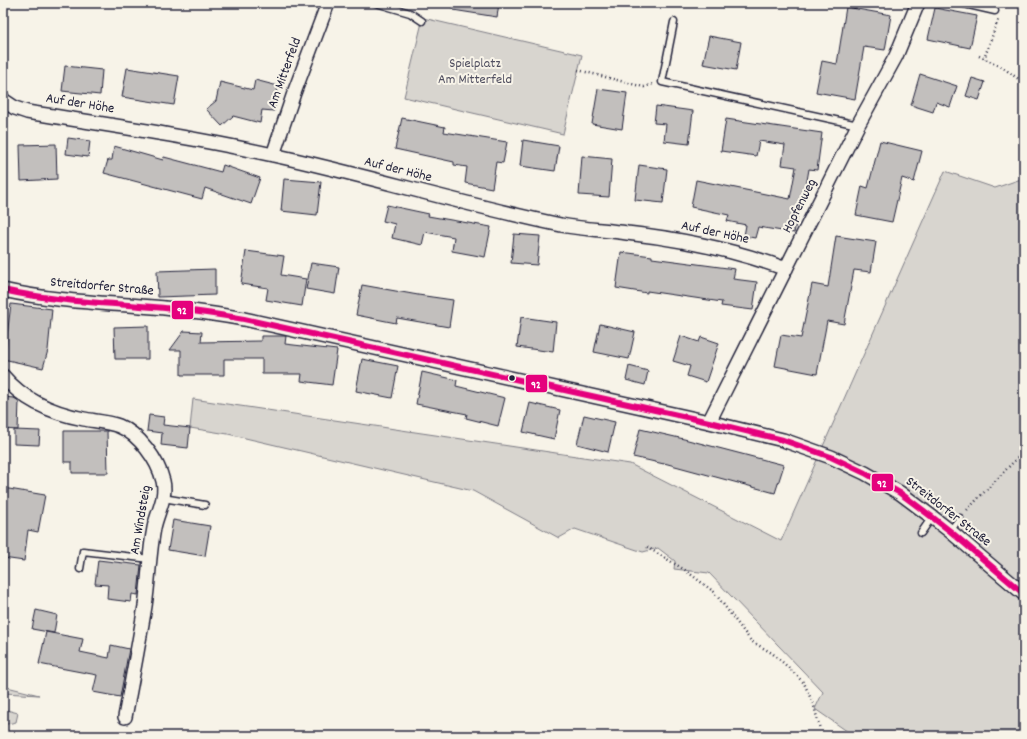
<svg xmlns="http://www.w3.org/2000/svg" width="1027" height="739" font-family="Dekko,sans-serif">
	<rect width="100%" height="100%" fill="#f7f3e8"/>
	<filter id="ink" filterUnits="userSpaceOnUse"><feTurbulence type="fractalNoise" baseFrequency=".025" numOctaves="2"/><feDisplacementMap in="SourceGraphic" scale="8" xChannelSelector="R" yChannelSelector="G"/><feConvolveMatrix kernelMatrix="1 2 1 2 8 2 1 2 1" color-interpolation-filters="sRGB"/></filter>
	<g filter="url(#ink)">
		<path fill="#d8d5cf" stroke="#7d7c85" d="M 423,18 L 582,55 L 563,134 L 404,97 Z
			M 945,171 L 995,188 L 1024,178 L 1024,736 L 854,736 L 815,709 L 823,692 L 709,573 L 674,569 L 675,561 L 658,548 L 643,552 L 575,529 L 559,538 L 473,491 L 228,434 L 190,428 L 193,399 L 630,464 L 781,541 Z
			M 3,686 L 39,695 L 3,693 Z
			M 3,709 L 18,713 L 16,722 L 3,725 Z"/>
		<path fill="#c2bfbd" stroke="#22223b" d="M 454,3 L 499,3 L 497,17 L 453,10 Z
			M 846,7 L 891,15 L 885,50 L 864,47 L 855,99 L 816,92 L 822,61 L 837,64 Z
			M 935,8 L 977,16 L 970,48 L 928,39 Z
			M 709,36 L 741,42 L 736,70 L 703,64 Z
			M 65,66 L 102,70 L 100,95 L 62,91 Z
			M 127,68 L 179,76 L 174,105 L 122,97 Z
			M 920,74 L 957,86 L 950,107 L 936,102 L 933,112 L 911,105 Z
			M 972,78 L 985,82 L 979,100 L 966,96 Z
			M 255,80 L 278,86 L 274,111 L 262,110 L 260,123 L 233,116 L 222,126 L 206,109 L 216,101 L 220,82 L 253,90 Z
			M 598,89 L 627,93 L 622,129 L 592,124 Z
			M 656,106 L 693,111 L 689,144 L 664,141 L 666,124 L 654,123 Z
			M 402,118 L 445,127 L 444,132 L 507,142 L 503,163 L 496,162 L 492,188 L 465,183 L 467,167 L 454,165 L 454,162 L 395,149 Z
			M 726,119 L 822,133 L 817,170 L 809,169 L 803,204 L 800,203 L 794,233 L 758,227 L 755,238 L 744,236 L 746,225 L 727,221 L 729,215 L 691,207 L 696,180 L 790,199 L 796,167 L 782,165 L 785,145 L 759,141 L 756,156 L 721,151 Z
			M 68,138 L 90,141 L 88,157 L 66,154 Z
			M 523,140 L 559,146 L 555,171 L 520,166 Z
			M 880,141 L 922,151 L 914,182 L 902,178 L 892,222 L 856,215 L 862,186 L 868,188 Z
			M 56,144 L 57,179 L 21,181 L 20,145 Z
			M 114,146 L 163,160 L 164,157 L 221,172 L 223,165 L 260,178 L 251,204 L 205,188 L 202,199 L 104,173 L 108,160 L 112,160 Z
			M 582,156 L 612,159 L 609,197 L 579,195 Z
			M 639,165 L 667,169 L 663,203 L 635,200 Z
			M 284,179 L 321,182 L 317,215 L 281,211 Z
			M 387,205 L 429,214 L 428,216 L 491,227 L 485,257 L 452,251 L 454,237 L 425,232 L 422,245 L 392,238 L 395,224 L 383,221 Z
			M 514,234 L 540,236 L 537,265 L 511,263 Z
			M 836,236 L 876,242 L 871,272 L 854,270 L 844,324 L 827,321 L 817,374 L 775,366 L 781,335 L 801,338 L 812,284 L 828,287 Z
			M 246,251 L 284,256 L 281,275 L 306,279 L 302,306 L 266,300 L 268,288 L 241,284 Z
			M 621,252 L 652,256 L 652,258 L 735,269 L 733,279 L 757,282 L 753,310 L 721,306 L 722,302 L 647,291 L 647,293 L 616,288 Z
			M 311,263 L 339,267 L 335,294 L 306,289 Z
			M 215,269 L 215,295 L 158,297 L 157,271 Z
			M 362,285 L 418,295 L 453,300 L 449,327 L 397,318 L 396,323 L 356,315 Z
			M 11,304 L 52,309 L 48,350 L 43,368 L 3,359 L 6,344 Z
			M 521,317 L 556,322 L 553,352 L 517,347 Z
			M 600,324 L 635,332 L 629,359 L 594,352 Z
			M 148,326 L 148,359 L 115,359 L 114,327 Z
			M 184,331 L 202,332 L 201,342 L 261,341 L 261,336 L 286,336 L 285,344 L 337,350 L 332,385 L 301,381 L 302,374 L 262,374 L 262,359 L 224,359 L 224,375 L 181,375 L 181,350 L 170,350 Z
			M 681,336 L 699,342 L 701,337 L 719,343 L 706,382 L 687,376 L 690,366 L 673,361 Z
			M 362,359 L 398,366 L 392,398 L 356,391 Z
			M 629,366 L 648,371 L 645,385 L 626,380 Z
			M 422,372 L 457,380 L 456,386 L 505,398 L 498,426 L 466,418 L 467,414 L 416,404 Z
			M 3,397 L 14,398 L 19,401 L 18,430 L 3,429 Z
			M 530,403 L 560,410 L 554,439 L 523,432 Z
			M 149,415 L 164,417 L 163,425 L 190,428 L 188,448 L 161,445 L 162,433 L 147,431 Z
			M 584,415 L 615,422 L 608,452 L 577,444 Z
			M 640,429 L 684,439 L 784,465 L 775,493 L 664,463 L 664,464 L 633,457 Z
			M 14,430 L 40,431 L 39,445 L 14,444 Z
			M 64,431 L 107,431 L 108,473 L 72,473 L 72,462 L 64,462 Z
			M 3,488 L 45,495 L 38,532 L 28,530 L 24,561 L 3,558 Z
			M 173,520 L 210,526 L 205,556 L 168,550 Z
			M 98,560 L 141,565 L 138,595 L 132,594 L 131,602 L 107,599 L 108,585 L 95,584 Z
			M 36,610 L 57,615 L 54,633 L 32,629 Z
			M 46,632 L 83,639 L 80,652 L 109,658 L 111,645 L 129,649 L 120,697 L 93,692 L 97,675 L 39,664 Z"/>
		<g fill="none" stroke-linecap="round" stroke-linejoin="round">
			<defs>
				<path id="service" d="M 376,3 L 410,13 L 422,21
					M 960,3 L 995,11
					M 674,22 L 662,82 L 858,125
					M 163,498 L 205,505
					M 950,531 L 960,518
					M 921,533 L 932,517
					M 80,569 L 83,551 L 150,559"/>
				<path id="minor" d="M 3,100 L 15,108 L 27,112 C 109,125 192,137 273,155 C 370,176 464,205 561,225 C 583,229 605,230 627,233 C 681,239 735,250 786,269
					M 273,155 L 294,93 L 328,3
					M 3,290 C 65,304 129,303 192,311 C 209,313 227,316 244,319 L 709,422 L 783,440 L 831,457 L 865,473 L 900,493 L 932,517 L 950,531 L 1024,594
					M 3,376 C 24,401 52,413 84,419 C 95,421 109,422 119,426 C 139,434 158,460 163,481 C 167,497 157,513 154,528 C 149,554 149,580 145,606 C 139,643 132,680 125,717
					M 709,422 L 858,125 L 896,56 L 918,3"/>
			</defs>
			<use href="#service" stroke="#22223b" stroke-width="9"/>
			<use href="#minor" stroke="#22223b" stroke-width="16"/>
			<path stroke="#22223b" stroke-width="2.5" stroke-dasharray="1 3" stroke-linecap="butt" d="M 979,56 L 1002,67 L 1024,83
				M 984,59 L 998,20
				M 578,70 L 644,87 L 653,84
				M 967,510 L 1024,451
				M 647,547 L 685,570 L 714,592 L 751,641 L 772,653 L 788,667 L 804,683 L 814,706 L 820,729"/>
			<use href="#service" stroke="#f7f3e8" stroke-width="6"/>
			<use href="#minor" stroke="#f7f3e8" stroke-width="13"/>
			<defs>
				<path id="bus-1" d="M 3,290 C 65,304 129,303 192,311 C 209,313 227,316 244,319 L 709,422 L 783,440 L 831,457 L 865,473 L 900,493 L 932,517 L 950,531 L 1024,594"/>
			</defs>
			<use href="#bus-1" stroke="#f7f3e8" stroke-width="9"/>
			<use href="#bus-1" stroke="#e5007d" stroke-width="6"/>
		</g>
	</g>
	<circle fill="#22223b" stroke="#f7f3e8" stroke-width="1.5" cx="512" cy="378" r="3.5"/>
	<g text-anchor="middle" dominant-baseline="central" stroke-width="4" stroke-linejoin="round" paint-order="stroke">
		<g font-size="14" fill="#504f60" stroke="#f7f3e8">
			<text x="475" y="64">Spielplatz<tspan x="475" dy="16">Am Mitterfeld</tspan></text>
		</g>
		<g font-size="14" fill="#22223b" stroke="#f7f3e8">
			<text transform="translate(285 73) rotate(-70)">Am Mitterfeld</text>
			<text transform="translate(80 104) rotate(9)">Auf der Höhe</text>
			<text transform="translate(398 170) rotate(14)">Auf der Höhe</text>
			<text transform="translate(800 206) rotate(-63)">Hopfenweg</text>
			<text transform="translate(715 233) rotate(12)">Auf der Höhe</text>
			<text transform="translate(102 287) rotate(5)">Streitdorfer Straße</text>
			<text transform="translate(948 512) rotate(38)">Streitdorfer Straße</text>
			<text transform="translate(141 520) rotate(-80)">Am Windsteig</text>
		</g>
	</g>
	<g stroke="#f7f3e8" stroke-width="1.5">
		<rect x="171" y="300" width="23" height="20" rx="4" fill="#e5007d"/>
		<rect x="525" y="374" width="23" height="19" rx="4" fill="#e5007d"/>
		<rect x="871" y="473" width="23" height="19" rx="4" fill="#e5007d"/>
	</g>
	<g font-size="11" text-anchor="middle" font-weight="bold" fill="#fff">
		<text x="182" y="314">92</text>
		<text x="536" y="388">92</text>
		<text x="882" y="487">92</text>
	</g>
	<rect width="1027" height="739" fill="none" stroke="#f7f3e8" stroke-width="16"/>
	<rect x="8" y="8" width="1011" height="723" fill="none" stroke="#22223b" stroke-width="1.5" filter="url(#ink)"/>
</svg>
